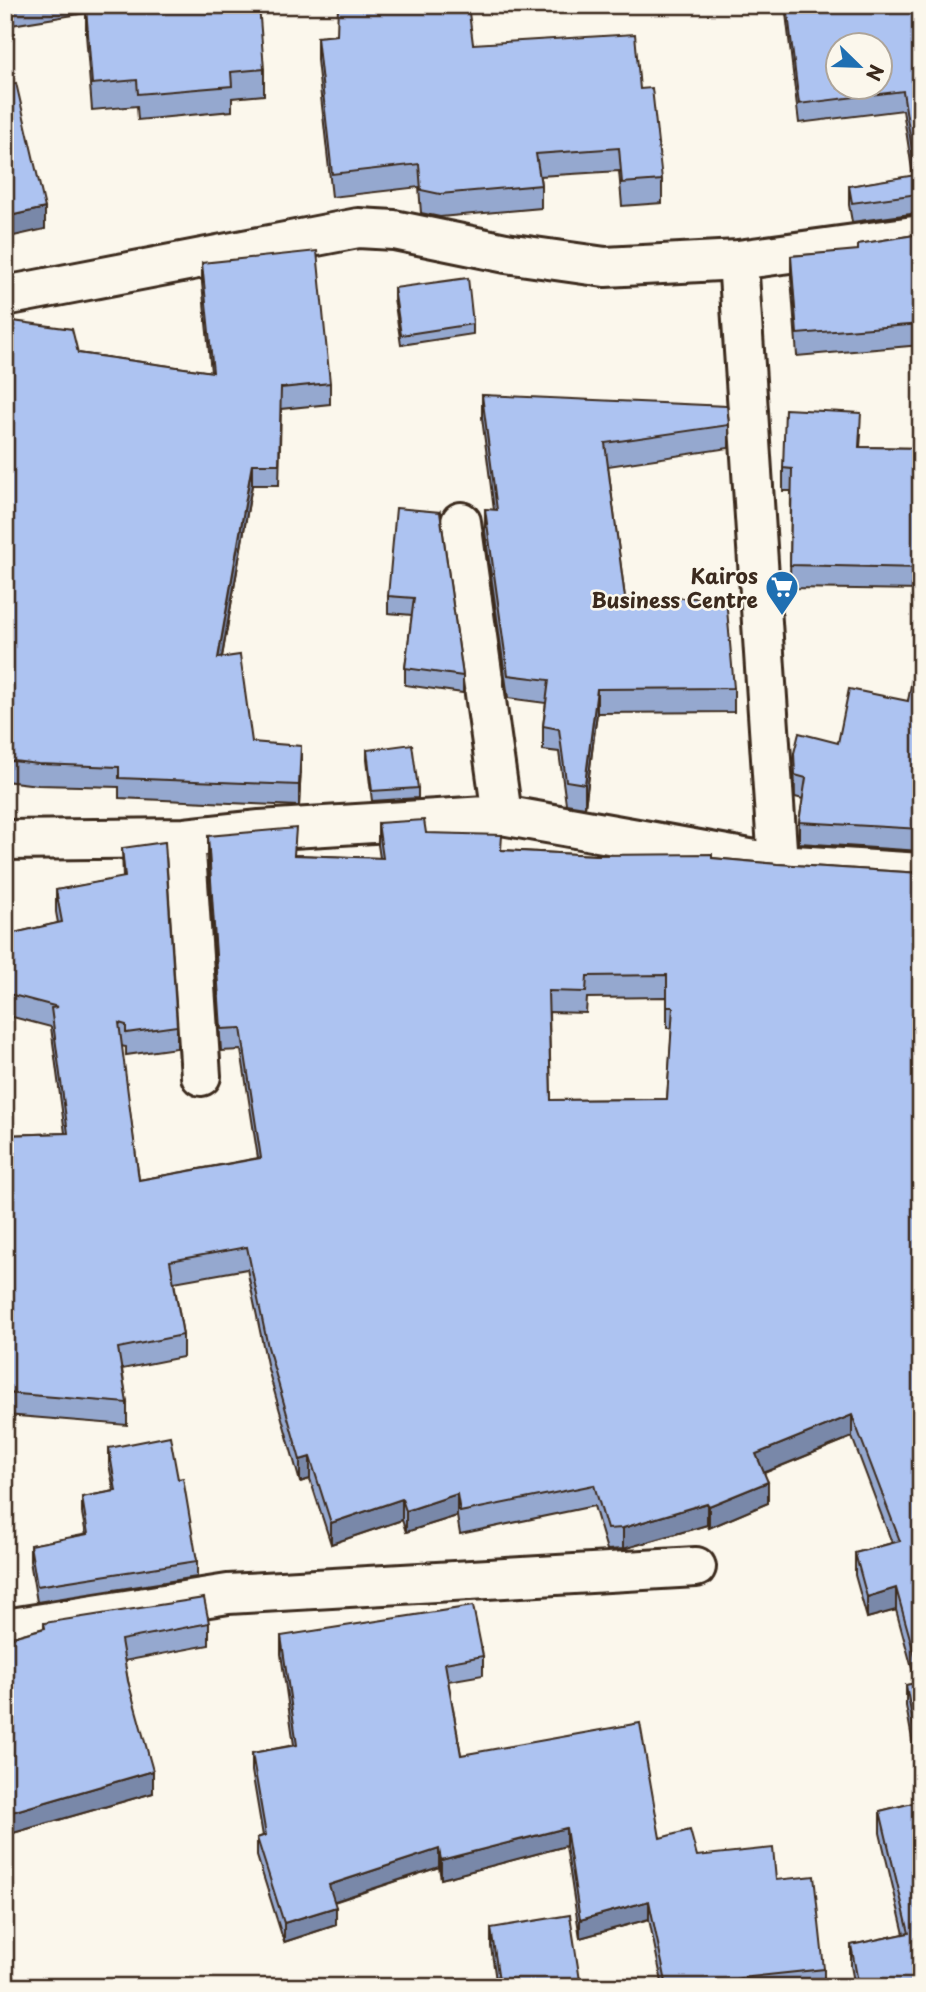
<svg xmlns="http://www.w3.org/2000/svg" width="926" height="1992" font-family="'Playpen Sans',sans-serif">
	<rect width="100%" height="100%" fill="#fbf7ec"/>
	<filter id="ink" filterUnits="userSpaceOnUse"><feTurbulence type="fractalNoise" baseFrequency=".0143" numOctaves="2"/><feDisplacementMap in="SourceGraphic" scale="14" xChannelSelector="R" yChannelSelector="G"/><feConvolveMatrix kernelMatrix="1 2 1 2 8 2 1 2 1" color-interpolation-filters="sRGB"/></filter>
	<g filter="url(#ink)">
		<g fill="none" stroke-linecap="round" stroke-linejoin="round">
			<defs>
				<path id="minor" d="M 738,260 L 778,864
					M 5,296 L 358,228 L 394,230 L 506,253 L 605,267 L 738,260 L 921,235
					M 461,522 L 502,815
					M 185,838 L 201,1076
					M 5,840 L 185,838 L 260,830 L 502,815 L 778,864 L 921,873
					M 5,1629 L 228,1594 L 696,1567"/>
			</defs>
			<use href="#minor" stroke="#3b2a1e" stroke-width="44"/>
			<use href="#minor" stroke="#fbf7ec" stroke-width="38"/>
		</g>
		<path fill="#95a8cf" stroke="#3b2a1e" stroke-width="2" fill-rule="evenodd" d="M 5,5 L 106,5 L 106,7 L 264,69 L 264,95 L 232,98 L 232,111 L 138,120 L 137,106 L 92,110 L 86,34 L 86,13 L 5,26 Z
			M 785,5 L 921,5 L 921,214 L 918,213 L 852,222 L 849,205 L 849,186 L 913,176 L 903,110 L 799,123 Z
			M 317,37 L 473,44 L 640,89 L 662,180 L 662,203 L 622,206 L 619,171 L 540,176 L 541,185 L 541,208 L 440,217 L 421,213 L 419,187 L 332,197 L 317,60 Z
			M 921,234 L 921,345 L 797,356 L 791,278 L 791,256 L 858,251 L 858,244 Z
			M 202,263 L 330,383 L 330,404 L 281,409 L 279,485 L 252,485 L 222,657 L 252,742 L 301,766 L 299,806 L 119,798 L 119,787 L 38,785 L 5,781 L 5,320 L 78,353 L 211,372 L 202,283 Z
			M 394,288 L 473,324 L 473,334 L 401,345 L 394,298 Z
			M 482,395 L 729,425 L 729,448 L 608,466 L 625,598 L 734,688 L 734,712 L 597,713 L 585,807 L 566,804 L 559,752 L 543,750 L 543,726 L 546,703 L 508,698 L 485,532 L 485,509 L 494,510 L 482,418 Z
			M 861,435 L 860,447 L 921,448 L 921,590 L 790,588 L 791,491 L 783,491 L 783,468 Z
			M 440,512 L 463,676 L 463,693 L 405,685 L 405,668 L 412,615 L 388,613 L 388,596 Z
			M 921,651 L 921,851 L 799,843 L 799,822 L 803,799 L 795,797 L 794,753 L 838,743 L 908,701 L 919,663 Z
			M 367,750 L 418,788 L 418,798 L 372,801 L 367,760 Z
			M 378,823 L 502,850 L 595,855 L 712,858 L 777,864 L 921,873 L 921,1788 L 906,1706 L 906,1685 L 916,1683 L 896,1610 L 867,1618 L 855,1575 L 855,1553 L 892,1543 L 852,1437 L 764,1473 L 768,1503 L 709,1528 L 707,1525 L 623,1549 L 607,1550 L 594,1506 L 460,1534 L 457,1516 L 406,1532 L 402,1520 L 331,1544 L 310,1479 L 300,1482 L 268,1369 L 247,1269 L 174,1282 L 183,1335 L 183,1357 L 122,1369 L 127,1403 L 127,1425 L 6,1415 L 6,1400 L 5,1400 L 5,1135 L 65,1133 L 51,1027 L 5,1015 L 5,935 L 58,923 L 56,912 L 56,890 L 123,878 L 122,848 L 177,1026 L 177,1048 L 126,1055 L 126,1047 L 121,1046 L 139,1180 L 258,1158 L 241,1050 L 221,1051 L 208,858 L 208,836 L 295,855 L 380,858 L 378,845 ZM 667,997 L 667,1028 L 672,1028 L 667,1099 L 551,1100 L 549,1012 L 586,1013 L 587,998 Z
			M 109,1448 L 178,1479 L 197,1561 L 197,1577 L 37,1602 L 30,1561 L 30,1545 L 86,1535 L 82,1513 L 82,1497 L 114,1491 L 109,1464 Z
			M 44,1623 L 209,1623 L 209,1645 L 124,1661 L 128,1681 L 153,1793 L 6,1835 L 6,1856 L 5,1639 L 44,1628 Z
			M 281,1636 L 483,1656 L 483,1675 L 448,1681 L 461,1755 L 660,1838 L 697,1856 L 776,1880 L 824,1969 L 824,1987 L 663,1987 L 649,1919 L 580,1938 L 566,1846 L 441,1879 L 439,1867 L 334,1902 L 336,1925 L 284,1942 L 257,1856 L 257,1838 L 263,1836 L 252,1771 L 252,1753 L 294,1745 L 281,1654 Z
			M 921,1801 L 921,1987 L 855,1987 L 851,1966 L 851,1945 L 904,1934 L 880,1833 L 880,1811 Z
			M 491,1928 L 581,1987 L 497,1987 L 491,1947 Z"/>
		<path fill="#7988a9" stroke="#3b2a1e" stroke-width="2" d="M 45,208 L 45,229 L 5,238 L 5,217 Z
			M 252,464 L 252,485 L 218,679 L 218,658 Z
			M 597,689 L 597,713 L 585,807 L 585,784 Z
			M 301,746 L 301,766 L 299,806 L 299,785 Z
			M 852,1415 L 852,1437 L 756,1476 L 756,1454 Z
			M 310,1457 L 310,1479 L 300,1482 L 300,1460 Z
			M 768,1482 L 768,1503 L 709,1528 L 709,1506 Z
			M 457,1494 L 457,1516 L 406,1532 L 406,1511 Z
			M 402,1499 L 402,1520 L 331,1544 L 331,1523 Z
			M 707,1503 L 707,1525 L 623,1549 L 623,1528 Z
			M 896,1588 L 896,1610 L 867,1618 L 867,1597 Z
			M 153,1771 L 153,1793 L 6,1835 L 6,1856 L 5,1856 L 5,1814 Z
			M 566,1828 L 566,1846 L 441,1879 L 441,1860 Z
			M 439,1849 L 439,1867 L 329,1903 L 329,1885 Z
			M 649,1901 L 649,1919 L 580,1938 L 580,1920 Z
			M 336,1907 L 336,1925 L 284,1942 L 284,1923 Z
			M 741,1978 L 741,1987 L 699,1987 Z"/>
		<path fill="#adc3f1" stroke="#3b2a1e" stroke-width="2" fill-rule="evenodd" d="M 124,5 L 259,5 L 264,69 L 231,72 L 232,86 L 138,94 L 137,80 L 92,84 L 86,8 Z
			M 338,5 L 468,5 L 473,44 L 635,34 L 640,89 L 652,88 L 662,180 L 622,183 L 619,148 L 536,154 L 541,185 L 440,194 L 421,190 L 419,164 L 332,174 L 317,37 L 337,35 Z
			M 787,5 L 921,5 L 921,195 L 918,194 L 852,203 L 849,186 L 916,175 L 903,91 L 799,104 ZM 838,46 L 880,46 L 880,88 L 838,88 Z
			M 5,38 L 12,84 L 16,83 L 45,208 L 5,217 Z
			M 921,234 L 921,324 L 797,334 L 791,256 L 858,250 L 858,244 Z
			M 317,251 L 330,383 L 281,388 L 279,464 L 252,464 L 218,658 L 240,655 L 252,742 L 301,746 L 299,785 L 119,778 L 119,767 L 38,764 L 5,760 L 5,320 L 72,329 L 78,353 L 213,372 L 202,263 Z
			M 468,278 L 473,324 L 401,335 L 394,288 Z
			M 482,395 L 727,406 L 729,425 L 605,443 L 625,598 L 726,598 L 734,688 L 597,689 L 585,784 L 566,781 L 559,729 L 543,726 L 549,680 L 508,675 L 485,509 L 497,510 Z
			M 785,409 L 861,413 L 859,447 L 921,448 L 921,568 L 790,565 L 792,469 L 783,468 Z
			M 396,508 L 440,512 L 463,676 L 405,668 L 414,598 L 388,596 Z
			M 921,651 L 921,829 L 799,822 L 806,778 L 795,775 L 794,753 L 799,733 L 838,743 L 849,689 L 908,701 L 915,663 L 919,663 Z
			M 412,744 L 418,788 L 372,791 L 367,750 Z
			M 424,820 L 426,833 L 502,835 L 501,850 L 595,855 L 712,854 L 712,858 L 777,864 L 921,873 L 921,1678 L 896,1588 L 867,1597 L 855,1553 L 900,1541 L 852,1415 L 756,1454 L 768,1482 L 709,1506 L 707,1503 L 623,1528 L 607,1529 L 594,1485 L 460,1512 L 457,1494 L 406,1511 L 402,1499 L 331,1523 L 310,1457 L 300,1460 L 268,1347 L 247,1247 L 170,1261 L 183,1335 L 118,1348 L 127,1403 L 6,1393 L 7,1379 L 5,1379 L 5,1135 L 68,1133 L 51,1008 L 58,1007 L 5,993 L 5,935 L 62,922 L 56,890 L 125,877 L 122,848 L 165,842 L 177,1026 L 126,1033 L 126,1025 L 119,1023 L 139,1180 L 261,1158 L 241,1028 L 221,1029 L 208,836 L 296,828 L 294,855 L 383,858 L 378,823 ZM 667,975 L 667,1007 L 673,1007 L 667,1099 L 551,1100 L 548,991 L 586,992 L 587,976 Z
			M 170,1436 L 178,1479 L 183,1478 L 197,1561 L 37,1586 L 30,1545 L 88,1534 L 82,1497 L 116,1491 L 109,1448 Z
			M 204,1598 L 209,1623 L 121,1640 L 128,1681 L 153,1771 L 5,1814 L 5,1639 L 45,1628 L 44,1623 Z
			M 473,1606 L 483,1656 L 445,1663 L 461,1755 L 640,1723 L 660,1838 L 690,1830 L 697,1856 L 773,1848 L 776,1880 L 814,1876 L 824,1969 L 741,1978 L 699,1987 L 667,1987 L 649,1901 L 580,1920 L 566,1828 L 441,1860 L 439,1849 L 329,1885 L 336,1907 L 284,1923 L 257,1838 L 266,1835 L 252,1753 L 297,1745 L 281,1636 Z
			M 921,1682 L 921,1766 L 906,1685 Z
			M 921,1801 L 921,1987 L 859,1987 L 851,1945 L 909,1933 L 880,1811 Z
			M 570,1915 L 581,1987 L 500,1987 L 491,1928 Z"/>
	</g>
	<defs>
		<symbol id="supermarket-pin" viewBox="-11 -11 22 30"><path d="M0 17L-7.5 6A9.5 9.5 0 1 1 7.5 6Z" fill="#1f6fb2" stroke="#fbf7ec"/><path d="M-6-5.5h2.5l.6 2H6L4.5 2H-2.5L-4.4-4H-6ZM-1.5 3.2a1.3 1.3 0 1 0 .1 0ZM3 3.2a1.3 1.3 0 1 0 .1 0Z" fill="#fff"/></symbol>
	</defs>
	<g fill-rule="evenodd">
		<use href="#supermarket-pin" x="763" y="568" width="38" height="52"/>
	</g>
	<g text-anchor="middle" dominant-baseline="central" stroke-width="5" stroke-linejoin="round" paint-order="stroke">
		<g font-size="21" font-weight="bold" fill="#3b2a1e" stroke="#fbf7ec" text-anchor="end">
			<text x="758" y="575">Kairos<tspan x="758" dy="24">Business Centre</tspan></text>
		</g>
	</g>
	<rect width="926" height="1992" fill="none" stroke="#fbf7ec" stroke-width="28"/>
	<rect x="14" y="14" width="898" height="1964" fill="none" stroke="#3b2a1e" stroke-width="2.5" filter="url(#ink)"/>
	<g transform="translate(859 66) rotate(113)"><circle r="33" fill="#fbf7ec" stroke="#aea59a" stroke-width="2"/>
	<path d="M0-5L12 26L0 18L-12 26Z" fill="#1f6fb2"/>
	<text y="-10" font-size="19" font-weight="bold" text-anchor="middle" fill="#3b2a1e">N</text>
	</g>
</svg>
